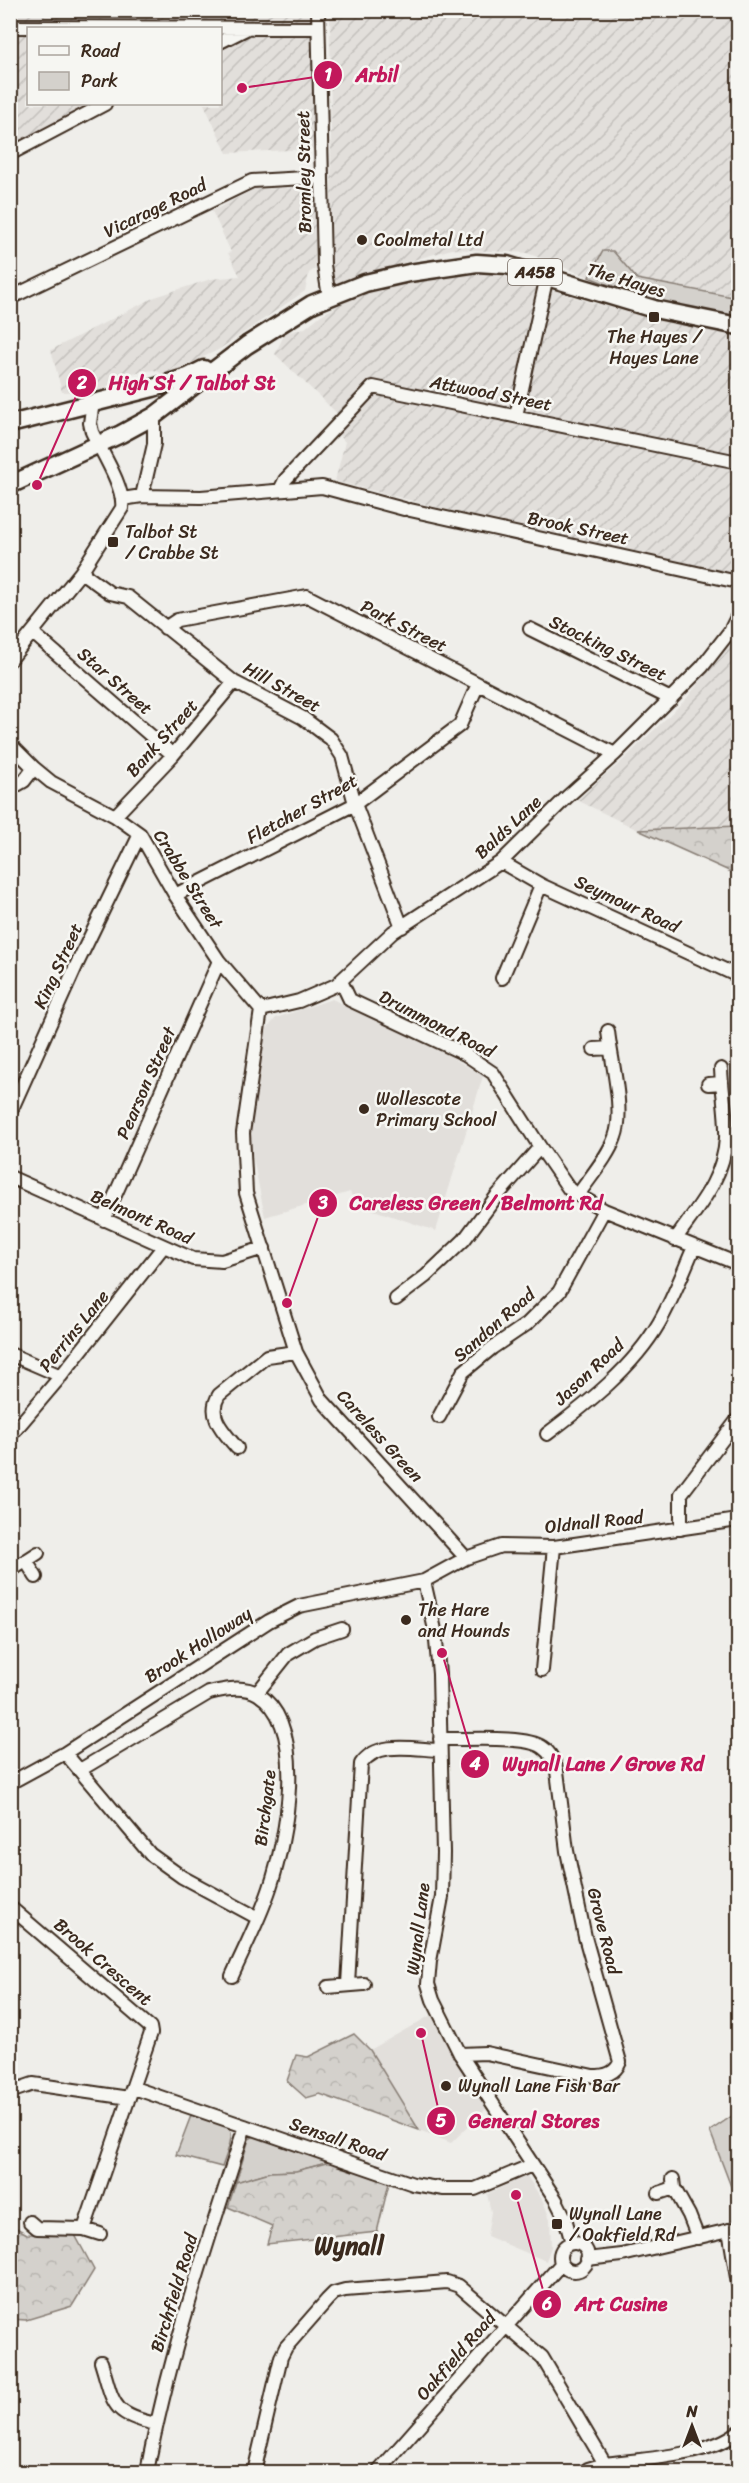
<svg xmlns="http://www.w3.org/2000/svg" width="749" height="2483" font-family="Sriracha,sans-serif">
	<defs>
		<pattern id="industrial-furrows" width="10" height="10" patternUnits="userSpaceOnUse" patternTransform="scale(1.5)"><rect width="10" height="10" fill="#e2dfdb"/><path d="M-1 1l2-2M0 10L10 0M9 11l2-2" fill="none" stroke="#c3c0bc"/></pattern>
		<pattern id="forest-crowns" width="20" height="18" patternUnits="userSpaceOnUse" patternTransform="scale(1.5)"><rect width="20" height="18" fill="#d4d1cc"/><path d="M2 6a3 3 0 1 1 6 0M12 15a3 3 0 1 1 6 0" fill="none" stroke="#b7b4af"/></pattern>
	</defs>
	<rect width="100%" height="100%" fill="#efeeea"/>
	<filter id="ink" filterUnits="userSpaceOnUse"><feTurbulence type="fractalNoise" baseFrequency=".0167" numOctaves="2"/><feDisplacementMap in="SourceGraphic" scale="12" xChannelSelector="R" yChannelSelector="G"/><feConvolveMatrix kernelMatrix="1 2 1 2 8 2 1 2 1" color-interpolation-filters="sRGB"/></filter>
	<g filter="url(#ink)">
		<path fill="#e2dfdb" d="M 332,999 L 450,1056 L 483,1076 L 436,1231 L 356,1204 L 350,1192 L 265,1217 L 250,1142 L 264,1032 L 276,1018 Z
			M 431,2015 L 486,2109 L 451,2143 L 419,2130 L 370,2050 Z
			M 527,2176 L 543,2201 L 550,2219 L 551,2247 L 546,2261 L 487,2236 L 491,2212 L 487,2194 Z"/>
		<path fill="url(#industrial-furrows)" d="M 11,11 L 314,11 L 313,149 L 227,153 L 204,104 L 220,104 L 221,52 L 226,48 L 221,39 L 220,28 L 28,28 L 28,104 L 88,104 L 11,145 Z
			M 330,11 L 738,11 L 738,298 L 637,279 L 613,251 L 603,251 L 589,277 L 527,253 L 452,249 L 386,268 L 332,287 Z
			M 316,187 L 315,269 L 309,273 L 305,291 L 218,350 L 166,375 L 154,370 L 132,373 L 98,391 L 62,392 L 51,350 L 155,297 L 211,279 L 240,276 L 228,253 L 231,252 L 212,211 L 255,189 Z
			M 490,274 L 520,279 L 586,301 L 656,320 L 738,336 L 738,577 L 576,543 L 335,481 L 345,442 L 336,431 L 345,421 L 275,354 L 285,333 L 305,328 L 321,315 L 359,294 L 427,277 Z
			M 738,635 L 738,826 L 638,830 L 577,800 L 622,761 L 685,700 Z"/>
		<path fill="#d4d1cc" stroke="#887e75" stroke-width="1.5" d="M 603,251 L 613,251 L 637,279 L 738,298 L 738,318 C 687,309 638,298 589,277 Z
			M 738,2112 L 738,2205 L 710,2131 Z
			M 192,2113 C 234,2128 239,2121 222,2167 L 176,2155 Z
			M 256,2135 L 334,2161 L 296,2171 L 270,2172 L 236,2182 L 249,2139 Z"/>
		<path fill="url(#forest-crowns)" stroke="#887e75" stroke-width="1.5" d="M 738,826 L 738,875 L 638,830 Z
			M 354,2034 L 370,2050 L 419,2130 L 320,2094 L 306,2098 L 287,2081 L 296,2055 L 308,2057 Z
			M 334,2161 L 389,2183 L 377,2232 L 267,2244 L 272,2226 L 228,2207 L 236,2182 L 270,2172 L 296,2171 Z
			M 11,2225 L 27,2234 L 75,2235 L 94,2270 L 72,2306 L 26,2320 L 11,2319 Z"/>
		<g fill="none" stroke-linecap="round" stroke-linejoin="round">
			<defs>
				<path id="minor" d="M 318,10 L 324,265 L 329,297
					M 10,27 L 318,28
					M 220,42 L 246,29
					M 10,154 L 105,104
					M 10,298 L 252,181 L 322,177
					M 516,416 L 547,276
					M 280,490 L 285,480 L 373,387 L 738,462
					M 142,496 L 154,444 L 154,416
					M 122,499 L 142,496 L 201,497 L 322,487 L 404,509
					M 410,510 L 738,582
					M 81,572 L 110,593 L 128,597 L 234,682 L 303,718 L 331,739 L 342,756 L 355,804 L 402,927
					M 165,628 L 177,620 L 307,596 L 615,754
					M 530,629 L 671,699
					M 34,634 L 173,755
					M 10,660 L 81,572 L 122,508 C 125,488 101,451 92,432 L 90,423 L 93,402
					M 10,744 L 34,768 L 51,782 L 115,816 L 140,834 L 175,895 L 219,961 L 261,1010
					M 10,789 L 24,781 L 34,768
					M 115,816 L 173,755 L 234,682
					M 501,862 L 541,885 L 738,976
					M 175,895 L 355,804 L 460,725 L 478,684
					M 502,978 L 541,885
					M 341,981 L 350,1000 L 465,1054 L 493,1073 L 540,1147 L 569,1189 L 578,1195 L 604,1210 L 738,1264
					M 261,1010 L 299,1001 L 336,985 L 393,932 L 501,862 L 567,797 L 615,754 L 702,667 L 730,631 L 738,615
					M 261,1010 L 243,1133 L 246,1193 L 296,1352 L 322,1400 L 466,1558
					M 594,1049 L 610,1048
					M 708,1084 L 722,1083
					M 10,1113 L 76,966 L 140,834
					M 10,1177 L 193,1259 L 222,1261 L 264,1248
					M 578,1195 C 590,1177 608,1157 615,1137 C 625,1111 611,1060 608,1031
					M 104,1220 L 219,961
					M 675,1240 C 697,1208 724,1179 726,1138 C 727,1116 722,1092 721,1069
					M 396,1299 L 426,1276 L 464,1240 L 496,1197 L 540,1147
					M 10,1354 L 61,1376
					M 439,1417 L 463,1372 L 492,1348 L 527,1324 L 559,1292 L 604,1210
					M 547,1434 C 588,1403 633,1368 659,1323 C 673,1299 683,1272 694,1247
					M 10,1436 L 61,1376 L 163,1247
					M 237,1448 C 224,1432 206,1416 219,1395 L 267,1356 L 296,1352
					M 681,1529 L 681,1494 L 738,1419
					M 26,1561 L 36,1577
					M 10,1571 L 38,1553
					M 424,1581 L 435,1630 L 439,1674 L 443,1853 L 442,1897 L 430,1961 L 428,1984 L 433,2000 L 460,2054 L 556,2200 L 565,2218 L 572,2243
					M 542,1670 L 554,1547
					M 257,1693 L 288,1654 L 315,1638 L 342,1629
					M 440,1739 C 463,1740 525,1735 542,1747 C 551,1753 554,1761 557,1771 L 567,1851 L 585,1937 L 620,2062 C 615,2074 605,2076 593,2076 L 486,2053 L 460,2054
					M 65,1753 L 150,1854 L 182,1877 L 258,1918
					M 80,1770 L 209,1693 C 224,1689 244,1685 258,1694 C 309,1726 286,1840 270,1888 C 260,1918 245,1947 232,1976
					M 10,1783 L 65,1753 L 269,1621 L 299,1606 L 424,1581 L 466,1558 L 501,1546 L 554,1547 L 738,1520
					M 10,1907 L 150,2027 L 151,2033 L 84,2229
					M 348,1984 L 361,1764 C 377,1740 414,1749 439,1750
					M 328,1987 L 364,1984
					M 134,2088 L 413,2184 L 444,2189 L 475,2189 L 532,2165
					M 10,2092 L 33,2084 L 129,2098
					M 673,2179 L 674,2188 L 689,2215 L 698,2238
					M 659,2193 L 674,2188
					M 30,2222 L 37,2228 L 84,2229 L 100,2234
					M 729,2230 L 738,2284
					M560 2257a14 14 0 1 1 28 0a14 14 0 1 1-28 0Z
					M 587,2259 L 622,2255 L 738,2228
					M 101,2362 C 114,2403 110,2414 156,2424
					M 147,2472 C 169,2354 208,2241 245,2126
					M 254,2472 L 281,2357 L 286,2347 L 327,2300 L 334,2293 L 345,2290 L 447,2282 L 459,2286 L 542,2357 L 605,2464 C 643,2459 709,2456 738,2432
					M 378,2472 L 561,2264
					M 584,2472 L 588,2469 L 605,2464"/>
				<path id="highway" d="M 10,424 L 153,388 L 188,377 L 204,369
					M 10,485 L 121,434 L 154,416 L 247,345 L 312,304 L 365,283 L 409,273 L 477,263 L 507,265 L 654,309 L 738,326"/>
			</defs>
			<use href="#minor" stroke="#3b2a1e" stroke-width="16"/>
			<use href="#highway" stroke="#3b2a1e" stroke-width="21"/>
			<use href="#minor" stroke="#f6f6f2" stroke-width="12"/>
			<use href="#highway" stroke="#f6f6f2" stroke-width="16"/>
		</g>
	</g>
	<g fill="#3b2a1e" stroke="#f6f6f2" stroke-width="2">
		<circle cx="362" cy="240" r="6"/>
		<rect x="648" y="311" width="12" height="12" rx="3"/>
		<rect x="107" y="536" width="12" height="12" rx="3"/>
		<circle cx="364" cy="1109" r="6"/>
		<circle cx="406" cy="1620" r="6"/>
		<circle cx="446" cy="2086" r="6"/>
		<rect x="551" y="2218" width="12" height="12" rx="3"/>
	</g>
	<g text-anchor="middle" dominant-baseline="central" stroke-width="5" stroke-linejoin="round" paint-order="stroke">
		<rect fill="#f6f6f2" stroke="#73675e" stroke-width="1.5" x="508" y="259" width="54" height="26" rx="4.5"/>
		<g font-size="16" font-weight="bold" fill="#3b2a1e">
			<text x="535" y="272">A458</text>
		</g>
		<g font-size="18" fill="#3b2a1e" stroke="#f6f6f2">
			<text transform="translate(304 172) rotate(-91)">Bromley Street</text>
			<text transform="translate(155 208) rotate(-26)">Vicarage Road</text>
			<text transform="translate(626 280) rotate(17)">The Hayes</text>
			<text transform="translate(491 393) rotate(11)">Attwood Street</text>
			<text transform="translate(578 528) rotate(12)">Brook Street</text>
			<text transform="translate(404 626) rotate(27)">Park Street</text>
			<text transform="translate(608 648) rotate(26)">Stocking Street</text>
			<text transform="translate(115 681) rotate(41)">Star Street</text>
			<text transform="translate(282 687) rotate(29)">Hill Street</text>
			<text transform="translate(162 738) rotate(-48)">Bank Street</text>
			<text transform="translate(302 809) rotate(-29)">Fletcher Street</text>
			<text transform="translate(508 827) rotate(-43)">Balds Lane</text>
			<text transform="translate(188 879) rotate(58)">Crabbe Street</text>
			<text transform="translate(627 904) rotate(25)">Seymour Road</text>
			<text transform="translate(58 966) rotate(-65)">King Street</text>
			<text transform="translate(437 1024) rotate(27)">Drummond Road</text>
			<text transform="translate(146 1083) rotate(-66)">Pearson Street</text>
			<text transform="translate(142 1217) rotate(24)">Belmont Road</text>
			<text transform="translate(494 1325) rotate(-41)">Sandon Road</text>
			<text transform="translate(74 1331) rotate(-51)">Perrins Lane</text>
			<text transform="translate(589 1372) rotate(-43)">Jason Road</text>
			<text transform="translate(380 1436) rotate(48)">Careless Green</text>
			<text transform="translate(594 1522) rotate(-6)">Oldnall Road</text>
			<text transform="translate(198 1645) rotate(-33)">Brook Holloway</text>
			<text transform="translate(265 1808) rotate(-83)">Birchgate</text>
			<text transform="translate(418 1929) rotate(-83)">Wynall Lane</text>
			<text transform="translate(604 1931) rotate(76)">Grove Road</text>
			<text transform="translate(103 1962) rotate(41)">Brook Crescent</text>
			<text transform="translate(338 2139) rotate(19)">Sensall Road</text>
			<text transform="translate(174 2293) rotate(-73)">Birchfield Road</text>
			<text transform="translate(456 2356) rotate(-49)">Oakfield Road</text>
		</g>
		<g font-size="18" fill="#3b2a1e" stroke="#f6f6f2" text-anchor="start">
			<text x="374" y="240">Coolmetal Ltd</text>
			<text x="654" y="337" text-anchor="middle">The Hayes /<tspan x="654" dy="21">Hayes Lane</tspan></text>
			<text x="125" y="532">Talbot St<tspan x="125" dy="21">/ Crabbe St</tspan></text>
			<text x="376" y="1099">Wollescote<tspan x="376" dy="21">Primary School</tspan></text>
			<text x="418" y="1610">The Hare<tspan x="418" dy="21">and Hounds</tspan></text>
			<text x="458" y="2086">Wynall Lane Fish Bar</text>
			<text x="569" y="2214">Wynall Lane<tspan x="569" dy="21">/ Oakfield Rd</tspan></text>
		</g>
		<g font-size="24" font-weight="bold" fill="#3b2a1e" stroke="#f6f6f2">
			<text x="349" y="2246">Wynall</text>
		</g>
	</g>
	<path fill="none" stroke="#c2185b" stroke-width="2" d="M242 88L328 75M37 485L82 383M287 1303L323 1203M442 1653L475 1764M421 2033L441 2121M516 2195L547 2304"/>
	<g fill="#c2185b" stroke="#f6f6f2" stroke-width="2">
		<circle cx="242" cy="88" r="6"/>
		<circle cx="37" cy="485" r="6"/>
		<circle cx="287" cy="1303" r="6"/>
		<circle cx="442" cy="1653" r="6"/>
		<circle cx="421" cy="2033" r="6"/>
		<circle cx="516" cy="2195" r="6"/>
		<circle cx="328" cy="75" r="15"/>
		<circle cx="82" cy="383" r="15"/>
		<circle cx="323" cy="1203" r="15"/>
		<circle cx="475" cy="1764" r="15"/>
		<circle cx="441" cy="2121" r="15"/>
		<circle cx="547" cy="2304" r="15"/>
	</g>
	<g font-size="18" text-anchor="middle" font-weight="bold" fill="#fff">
		<text x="328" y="81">1</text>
		<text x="82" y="389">2</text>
		<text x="323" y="1209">3</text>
		<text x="475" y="1770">4</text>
		<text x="441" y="2127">5</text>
		<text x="547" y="2310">6</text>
	</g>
	<g font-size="20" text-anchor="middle" font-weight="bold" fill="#c2185b" stroke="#f6f6f2" stroke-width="5" stroke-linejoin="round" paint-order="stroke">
		<text x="377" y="82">Arbil</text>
		<text x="192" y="390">High St / Talbot St</text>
		<text x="476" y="1210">Careless Green / Belmont Rd</text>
		<text x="603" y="1771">Wynall Lane / Grove Rd</text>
		<text x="534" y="2128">General Stores</text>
		<text x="621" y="2311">Art Cusine</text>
	</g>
	<rect width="749" height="2483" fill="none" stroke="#f6f6f2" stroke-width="36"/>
	<rect x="18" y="18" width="713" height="2447" fill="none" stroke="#3b2a1e" stroke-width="2" filter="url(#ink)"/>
	<rect x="27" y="27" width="195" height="78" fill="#f6f6f2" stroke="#aba49d" stroke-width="1.5"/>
	<rect x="39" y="46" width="30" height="9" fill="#f6f6f2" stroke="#aba49d" stroke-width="1.5"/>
	<text x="81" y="57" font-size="18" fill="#3b2a1e">Road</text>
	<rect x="39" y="72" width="30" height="18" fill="#d4d1cc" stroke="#aba49d" stroke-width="1.5"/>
	<text x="81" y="87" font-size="18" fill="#3b2a1e">Park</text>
	<g transform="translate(692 2426)" stroke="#f6f6f2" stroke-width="4.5" paint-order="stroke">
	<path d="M0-4.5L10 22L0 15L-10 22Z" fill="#3b2a1e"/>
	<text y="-9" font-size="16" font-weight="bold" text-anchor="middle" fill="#3b2a1e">N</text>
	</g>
</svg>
